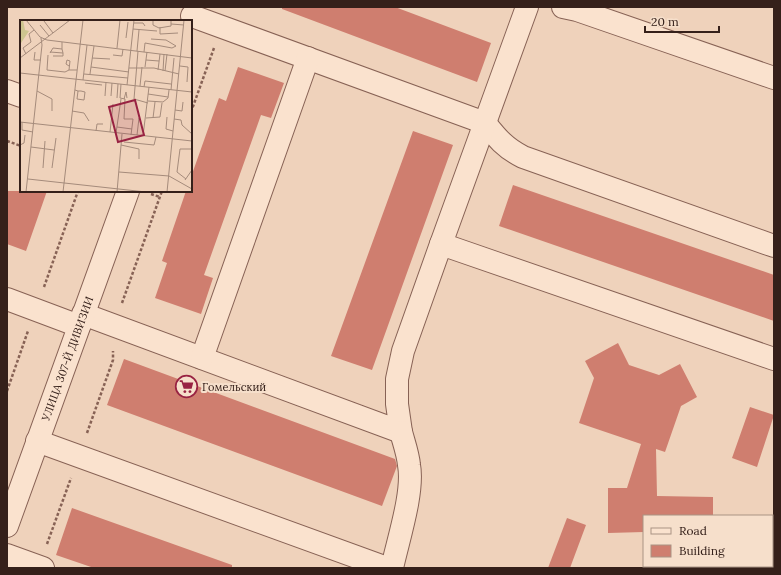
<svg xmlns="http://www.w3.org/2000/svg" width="781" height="575" font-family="Lora,serif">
	<rect width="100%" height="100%" fill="#efd2bb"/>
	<path fill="#cf7e6f" d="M 282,7 L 395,7 L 491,43 L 477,82 L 282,9 Z
		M 238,67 L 284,83 L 271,118 L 261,115 L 204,275 L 213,278 L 201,314 L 155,298 L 167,263 L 162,261 L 186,191 L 191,191 L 191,177 L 219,98 L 226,101 Z
		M 413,131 L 453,145 L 372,370 L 331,356 Z
		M 513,185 L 774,275 L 774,321 L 499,226 Z
		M 7,191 L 47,191 L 26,251 L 7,244 Z
		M 618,343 L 629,365 L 659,375 L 680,364 L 697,397 L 681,406 L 665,452 L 656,449 L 657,496 L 713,497 L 713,516 L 644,516 L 644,532 L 608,533 L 608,488 L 627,488 L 641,444 L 579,423 L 594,378 L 585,361 Z
		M 124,359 L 395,459 L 397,466 L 382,506 L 107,405 Z
		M 750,407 L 774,415 L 757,467 L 732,458 Z
		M 72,508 L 232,565 L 232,568 L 94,568 L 56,555 Z
		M 567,518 L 586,525 L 570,568 L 548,568 Z"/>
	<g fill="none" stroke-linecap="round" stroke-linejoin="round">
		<defs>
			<g id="minor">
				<path d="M 563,7 L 577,10 L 774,78"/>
				<path d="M 192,16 L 485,123 C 497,138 505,148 523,157 L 774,246"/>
				<path d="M 7,91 L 21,96"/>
				<path d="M 441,244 L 527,7"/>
				<path d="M 7,299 L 79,326"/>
				<path d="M 83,314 L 401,432 L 397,404 L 397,379 L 403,351 L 441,244 L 774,359"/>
				<path d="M 202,358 L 308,58"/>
				<path d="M 37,441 L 387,568"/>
				<path id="s1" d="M 7,526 L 128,191"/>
				<path d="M 7,555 L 43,568"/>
				<path d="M 392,568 C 398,540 414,492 409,465 C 408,454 404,443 401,432"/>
			</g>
		</defs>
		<use href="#minor" stroke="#876255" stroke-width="24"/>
		<path stroke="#876255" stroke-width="2.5" stroke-dasharray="3 2" stroke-linecap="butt" d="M 191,112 L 214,48
			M 7,141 L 21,146
			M 151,194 L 160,197
			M 44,287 L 78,191
			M 122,303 L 162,191
			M 7,391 L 28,331
			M 87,433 L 113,360 L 113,351
			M 47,544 L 71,478"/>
		<use href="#minor" stroke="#fae2ce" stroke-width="22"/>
	</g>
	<defs>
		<symbol id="supermarket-ring" viewBox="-11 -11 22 22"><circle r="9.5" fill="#f6dfcb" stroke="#982242" stroke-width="1.5"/><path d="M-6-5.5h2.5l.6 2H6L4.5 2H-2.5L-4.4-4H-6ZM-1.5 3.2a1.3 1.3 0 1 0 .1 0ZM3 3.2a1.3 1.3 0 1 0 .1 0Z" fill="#982242"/></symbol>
	</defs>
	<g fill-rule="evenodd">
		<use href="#supermarket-ring" x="174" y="374" width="25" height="25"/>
	</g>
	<g text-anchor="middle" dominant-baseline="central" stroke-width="4" stroke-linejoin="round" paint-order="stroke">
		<g font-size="11" fill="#35201a" stroke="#f6dfcb">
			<text stroke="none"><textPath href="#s1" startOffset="178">УЛИЦА 307-Й ДИВИЗИИ</textPath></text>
		</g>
		<g font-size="11" fill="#35201a" stroke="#f6dfcb" text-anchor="start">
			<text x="202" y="387">Гомельский</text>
		</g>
	</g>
	<g transform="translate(20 20)">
		<rect width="172" height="172" fill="#efd2bb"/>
		<path d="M 0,0 L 3,0 L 5,10 L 9,11 L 1,23 Z" fill="#cdc48f"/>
		<path fill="none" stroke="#a58b7b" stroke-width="1" d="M 6,0 L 20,17 L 27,20 L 172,38M 133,0 L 133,5 L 139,8 L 151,6 L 151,0M 24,1 L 33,13M 114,3 L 123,3 L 125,6M 151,4 L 164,5M 20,5 L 29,16M 140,7 L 140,14 L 158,13M 113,9 L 137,11M 106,18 L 108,2M 131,19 L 146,20 L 156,26M 97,28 L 100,0M 117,31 L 119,10M 118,31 L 114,79 L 128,83M 15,32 L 14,40 L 21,40M 30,32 L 43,33 L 42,29M 124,32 L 125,23 L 152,28 L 156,26M 30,33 L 33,28 L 42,29 L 42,22M 6,34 L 3,28 L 11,22 L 9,14 L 14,10M 28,35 L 27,50 L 45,52 L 49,50M 93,35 L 102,36 L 103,29M 33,36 L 43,36 L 43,33M 0,38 L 50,0M 72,38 L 90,39M 126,40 L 139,41M 49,46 L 46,44 L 47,40 L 50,41 L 49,50 L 57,50M 160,46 L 168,47 L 167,62M 71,47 L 109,52M 125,47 L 127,32M 109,48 L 134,48 L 159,54M 138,50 L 140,34M 143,51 L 144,34M 145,51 L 147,34M 0,53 L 172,72M 64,54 L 108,58M 70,54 L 74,26M 63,60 L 67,25M 65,63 L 82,65M 101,64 L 100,78 L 105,79 L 104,99 L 113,99 L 111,115M 107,65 L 114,0M 120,66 L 122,47M 124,67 L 125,61 L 151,64M 55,70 L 58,71 L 61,71 L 65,72 L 64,80 L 57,79 L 58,71M 151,70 L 154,38M 17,71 L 32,79 L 32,91M 128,74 L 148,77M 85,76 L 86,62M 91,76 L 92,63M 97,78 L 98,64M 104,79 L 106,72 L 107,78M 128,81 L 143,82 L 148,78 L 149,70M 155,90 L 162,91 L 163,82M 52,91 L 64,93 L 69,101M 147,97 L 146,109 L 153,111M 126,98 L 140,97 L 142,83M 133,98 L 135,82M 154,99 L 161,100 L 162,105 L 172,114M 0,102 L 172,121M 2,102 L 2,110 L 13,112M 97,107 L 112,109M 76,111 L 77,104 L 83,104M 90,112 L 93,84M 96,113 L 101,79M 117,115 L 119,98M 123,116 L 129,67M 104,122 L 134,125 L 136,117M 0,125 L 4,123 L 5,115M 101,125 L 119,129 L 119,139M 11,127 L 34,130M 23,148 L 25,121M 32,148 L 36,118M 99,152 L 149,156 L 172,169M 8,159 L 126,172M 166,159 L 157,152 L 160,129 L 172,129M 165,160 L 172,150M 6,172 L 22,25 L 21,18M 43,172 L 63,0M 97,172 L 102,114M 147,172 L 164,0"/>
		<path fill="#982242" fill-opacity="0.15" stroke="#982242" stroke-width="2" d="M 115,80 L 124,115 L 98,122 L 89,87 Z"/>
		<rect width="172" height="172" fill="none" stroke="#35201a" stroke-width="2"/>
	</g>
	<rect width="781" height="575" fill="none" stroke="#35201a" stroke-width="16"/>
	<rect x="643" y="515" width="130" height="52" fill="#f6dfcb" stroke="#a99384"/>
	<rect x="651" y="528" width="20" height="6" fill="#fae2ce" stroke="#a99384"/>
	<text x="679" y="535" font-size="12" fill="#35201a">Road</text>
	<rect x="651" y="545" width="20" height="12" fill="#cf7e6f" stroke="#a99384"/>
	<text x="679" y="555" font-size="12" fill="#35201a">Building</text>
	<path d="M645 26v6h74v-6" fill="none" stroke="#35201a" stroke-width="2"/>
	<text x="651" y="26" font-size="12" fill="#35201a" stroke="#f6dfcb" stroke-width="3" paint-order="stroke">20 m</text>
</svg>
